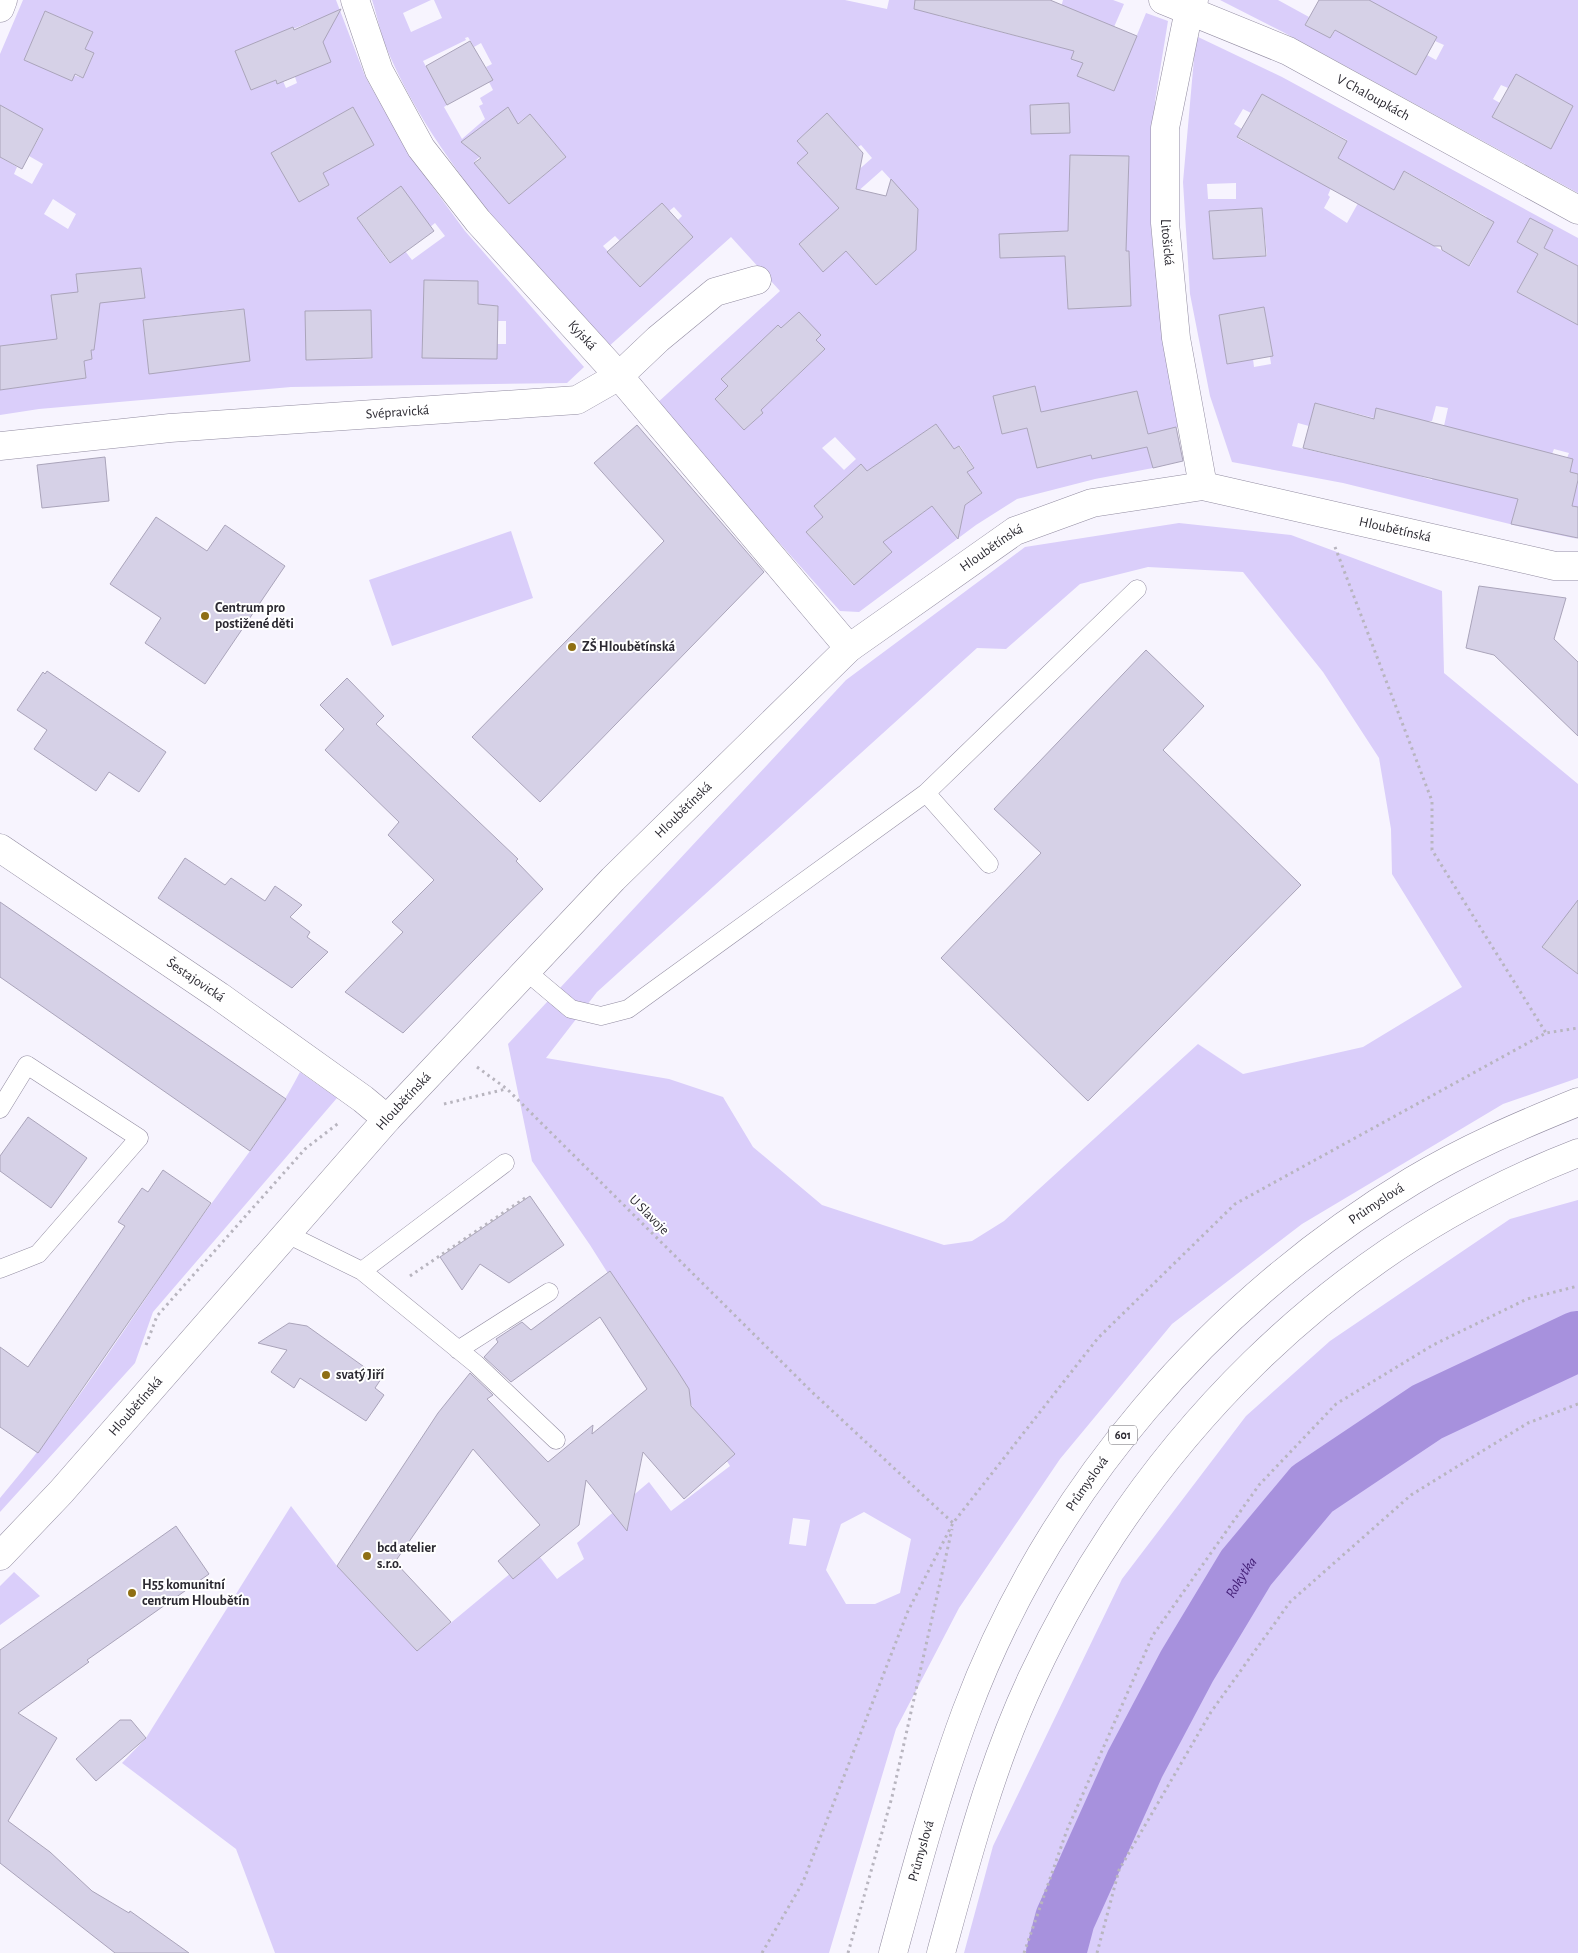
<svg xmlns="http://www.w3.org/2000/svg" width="1578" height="1953" font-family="'Alegreya Sans',sans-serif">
	<rect width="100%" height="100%" fill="#f7f4fe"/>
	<path fill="#dacefa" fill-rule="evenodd" d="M 23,0 L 336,0 L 365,76 L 408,153 L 465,231 L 584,367 L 567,383 L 291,387 L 39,409 L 0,415 L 0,390 L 86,378 L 84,361 L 92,359 L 90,346 L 81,336 L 0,346 L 0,157 L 17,167 L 14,174 L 32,184 L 43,164 L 29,156 L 43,130 L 4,107 L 0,114 L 0,54 ZM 45,11 L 93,32 L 85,49 L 94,54 L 83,78 L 24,60 ZM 314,21 L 315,23 L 295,77 L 297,83 L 286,88 L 283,81 L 277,84 L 276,80 L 251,90 L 235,51 ZM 353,107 L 374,145 L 323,173 L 329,185 L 299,202 L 272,153 ZM 53,199 L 76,214 L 68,229 L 44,214 ZM 358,219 L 430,227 L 435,223 L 445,236 L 412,260 L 402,247 L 398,257 L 389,263 ZM 141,269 L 145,296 L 53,308 L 78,292 L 76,274 ZM 424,280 L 478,281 L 478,304 L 498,306 L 498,321 L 506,321 L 506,344 L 497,344 L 497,359 L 422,357 ZM 243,309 L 250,360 L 149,373 L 143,322 L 170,319 L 170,317 L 182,315 L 183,317 L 227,310 ZM 371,310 L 372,359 L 306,360 L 305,311 Z
		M 372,0 L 431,0 L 403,13 L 411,32 L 442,18 L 434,0 L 845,0 L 887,9 L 889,0 L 943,0 L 939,16 L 1051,45 L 1063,0 L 1113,0 L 1124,4 L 1114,27 L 1089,16 L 1080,39 L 1071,36 L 1067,46 L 1075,50 L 1072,59 L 1083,63 L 1080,71 L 1094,77 L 1092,82 L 1114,91 L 1146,13 L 1168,21 L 1155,101 L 1151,228 L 1161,323 L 1186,425 L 1152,433 L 1154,442 L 1150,447 L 1153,468 L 1095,479 L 1017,499 L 976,525 L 859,612 L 840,611 L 656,404 L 780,291 L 731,237 L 607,348 C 527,256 434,162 386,47 C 380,32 377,15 372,0 ZM 468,37 L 474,47 L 481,43 L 492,64 L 486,67 L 493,80 L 489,82 L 493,90 L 480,98 L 483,104 L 479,106 L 485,119 L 462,139 L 444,107 L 447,105 L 423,61 L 466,40 L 465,38 ZM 1053,104 L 1054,133 L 1031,134 L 1030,105 ZM 1056,105 L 1069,105 L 1070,130 L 1056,130 ZM 827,113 L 858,147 L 861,145 L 872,158 L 846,181 L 835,169 L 828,176 L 821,169 L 811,178 L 798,163 L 808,153 L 797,141 ZM 530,114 L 566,157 L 509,204 L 474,162 L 495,143 L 494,141 ZM 1070,155 L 1129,157 L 1127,202 L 1077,201 L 1077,190 L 1069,190 ZM 882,170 L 915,206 L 909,212 L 917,221 L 916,237 L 907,245 L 913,252 L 876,285 L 846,251 L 823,271 L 799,244 L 824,222 L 827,225 L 859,197 L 856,193 ZM 662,203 L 669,211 L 674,207 L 682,216 L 678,220 L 693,237 L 640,286 L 603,246 L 615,236 L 620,241 ZM 1123,229 L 1125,251 L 1129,251 L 1131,306 L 1068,309 L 1065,256 L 1048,256 L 1047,232 ZM 799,312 L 820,335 L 816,340 L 825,349 L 774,398 L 770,395 L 757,407 L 763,413 L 744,430 L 715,399 L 728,386 L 722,378 L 778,326 L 781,328 ZM 1035,386 L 1041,413 L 1137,391 L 1150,441 L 1105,452 L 1105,456 L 1092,458 L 1091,455 L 1037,468 L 1027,428 L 1002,434 L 993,396 ZM 936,424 L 954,449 L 960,446 L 974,467 L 967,472 L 982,493 L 962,507 L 948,486 L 963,509 L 961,519 L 952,524 L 944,521 L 922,489 L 916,493 L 928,509 L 913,520 L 893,492 L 918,474 L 901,448 ZM 835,437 L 856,459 L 844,470 L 822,448 ZM 833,489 L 862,519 L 866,517 L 876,529 L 873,532 L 891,552 L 853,585 L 806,532 L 823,517 L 814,506 Z
		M 1220,0 L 1278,0 L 1309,17 L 1305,25 L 1330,38 L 1335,31 L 1342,0 L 1578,0 L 1578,193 L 1283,32 ZM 1391,12 L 1437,37 L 1435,41 L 1444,45 L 1436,60 L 1427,55 L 1416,75 L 1371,50 ZM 1516,75 L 1573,106 L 1551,149 L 1492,117 L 1500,103 L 1493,99 L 1501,85 L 1508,88 Z
		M 1196,36 L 1282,77 L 1578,238 L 1578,266 L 1544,248 L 1553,231 L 1530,218 L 1517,242 L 1538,254 L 1517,292 L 1578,325 L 1578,474 L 1570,472 L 1573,459 L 1567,458 L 1569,453 L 1554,449 L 1552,454 L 1469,487 L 1518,499 L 1511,524 L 1529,528 L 1536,504 L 1578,480 L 1578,507 L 1570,536 L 1578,539 L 1522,527 L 1343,483 L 1232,462 L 1210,396 L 1190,294 L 1183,182 ZM 1262,94 L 1347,140 L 1333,167 L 1342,171 L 1347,163 L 1372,178 L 1347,223 L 1324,208 L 1330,197 L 1328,195 L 1331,188 L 1237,138 L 1242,129 L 1234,124 L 1243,109 L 1251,113 ZM 1405,171 L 1487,217 L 1477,237 L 1484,240 L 1470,266 L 1380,216 ZM 1236,183 L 1236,199 L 1208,199 L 1207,184 ZM 1262,208 L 1267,256 L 1213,259 L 1209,211 ZM 1264,308 L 1273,356 L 1270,357 L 1271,364 L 1254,367 L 1253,359 L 1227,364 L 1219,315 ZM 1315,403 L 1374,418 L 1377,408 L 1417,429 L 1407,473 L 1292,446 L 1298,423 L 1309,426 ZM 1436,406 L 1448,408 L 1432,480 L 1416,475 L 1428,421 L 1432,421 Z
		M 1179,523 L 1291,535 L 1442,591 L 1444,673 L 1578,784 L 1578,927 L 1565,917 L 1542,947 L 1578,974 L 1578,1078 L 1503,1104 L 1302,1224 L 1172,1324 L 1060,1459 L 959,1608 L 896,1729 L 829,1953 L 275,1953 L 236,1849 L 122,1763 L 146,1738 L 291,1506 L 337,1566 L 417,1651 L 536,1552 L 557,1579 L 584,1559 L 577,1543 L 649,1482 L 671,1511 L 730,1466 L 590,1245 L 532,1161 L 508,1044 L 846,680 L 1025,547 ZM 1148,567 L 1243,572 L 1323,672 L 1379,758 L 1391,829 L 1392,874 L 1462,987 L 1363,1047 L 1243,1074 L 1198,1044 L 1004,1221 L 972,1241 L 944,1245 L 822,1205 L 753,1147 L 723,1097 L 669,1079 L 546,1058 L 597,992 L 977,648 L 1006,649 L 1080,584 ZM 864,1512 L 911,1539 L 900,1593 L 875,1604 L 846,1604 L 826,1570 L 841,1524 ZM 793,1518 L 810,1520 L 806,1546 L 789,1544 Z
		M 511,531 L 533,598 L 392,646 L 369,580 Z
		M 300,1072 L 337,1098 L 153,1312 L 135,1363 L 0,1512 L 0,1498 C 71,1415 129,1321 192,1231 C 228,1178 271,1129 300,1072 Z
		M 1578,1200 L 1578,1953 L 964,1953 L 993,1846 L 1122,1579 L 1246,1416 L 1330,1341 L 1510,1219 Z
		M 14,1572 L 40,1596 L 0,1625 L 0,1586 Z"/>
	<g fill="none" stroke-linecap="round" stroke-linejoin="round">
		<path stroke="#a791dd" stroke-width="60" id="s1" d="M 1056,1953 L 1065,1919 L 1135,1764 L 1187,1666 L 1246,1568 L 1312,1489 L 1427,1412 L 1578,1341"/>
	</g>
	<path fill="#d6d1e7" stroke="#aaa4ba" d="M 915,0 L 1050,0 L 1137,36 L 1114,91 L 1077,76 L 1083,63 L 1071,59 L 1074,51 L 914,9 Z
		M 1319,0 L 1369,0 L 1437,37 L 1416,75 L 1335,30 L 1330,38 L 1305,25 Z
		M 341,9 L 323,42 L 331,62 L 277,84 L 276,80 L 251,90 L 235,51 L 293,27 L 294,30 Z
		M 45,11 L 93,32 L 85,49 L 94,53 L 83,78 L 75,74 L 72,81 L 24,60 Z
		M 470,41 L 493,80 L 447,105 L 426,66 Z
		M 1516,74 L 1573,106 L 1551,149 L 1492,117 Z
		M 1262,94 L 1347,141 L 1338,158 L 1394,190 L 1404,171 L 1494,222 L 1469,266 L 1442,250 L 1441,246 L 1434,246 L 1237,137 Z
		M 1069,103 L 1070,133 L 1031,134 L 1030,105 Z
		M 0,105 L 43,129 L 22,169 L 0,157 Z
		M 353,107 L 374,145 L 323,173 L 329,185 L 299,202 L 271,153 Z
		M 508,107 L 518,124 L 530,114 L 566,157 L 509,204 L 474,163 L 481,158 L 461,142 Z
		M 827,113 L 863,153 L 856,189 L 886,196 L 891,179 L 918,209 L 916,250 L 876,285 L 846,251 L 823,272 L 799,244 L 839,208 L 797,163 L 808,153 L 797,141 Z
		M 1070,155 L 1129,156 L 1126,251 L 1129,251 L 1131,306 L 1068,309 L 1065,256 L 1000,258 L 999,234 L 1068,231 Z
		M 401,186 L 434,231 L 390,263 L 357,218 Z
		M 662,203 L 693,237 L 640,287 L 607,252 Z
		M 1262,208 L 1266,256 L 1213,259 L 1209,211 Z
		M 1530,218 L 1553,230 L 1544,248 L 1578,266 L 1578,325 L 1517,292 L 1538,254 L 1517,242 Z
		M 141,268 L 145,298 L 100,303 L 94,350 L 91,350 L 92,359 L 84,361 L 86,378 L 0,390 L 0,346 L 57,339 L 51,295 L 78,292 L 76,274 Z
		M 424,280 L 478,281 L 478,304 L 498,306 L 497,359 L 422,358 Z
		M 1264,307 L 1273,356 L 1227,364 L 1219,315 Z
		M 244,309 L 250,361 L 149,374 L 143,320 Z
		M 371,310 L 372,358 L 306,360 L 305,311 Z
		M 799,312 L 821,335 L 816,340 L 825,349 L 761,410 L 763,413 L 744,430 L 715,399 L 728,386 L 721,379 L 778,325 L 781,328 Z
		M 1035,386 L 1041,412 L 1137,391 L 1148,434 L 1176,427 L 1183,461 L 1153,468 L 1147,447 L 1092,459 L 1091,455 L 1037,468 L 1027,428 L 1002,434 L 993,396 Z
		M 1315,403 L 1374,419 L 1376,408 L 1573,459 L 1570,472 L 1578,474 L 1578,480 L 1572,506 L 1578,507 L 1578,538 L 1511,524 L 1518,499 L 1303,448 Z
		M 936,424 L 954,449 L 959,446 L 974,468 L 967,472 L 982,493 L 965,505 L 958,539 L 932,506 L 883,542 L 892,552 L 854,585 L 806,532 L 823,517 L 814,506 L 861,464 L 867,471 Z
		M 637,425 L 764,572 L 540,802 L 472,737 L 664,541 L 594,463 Z
		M 105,457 L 109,501 L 42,508 L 37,465 Z
		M 156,517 L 207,551 L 225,525 L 285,566 L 205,684 L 145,643 L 161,618 L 110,584 Z
		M 1479,586 L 1566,598 L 1554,639 L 1578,662 L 1578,736 L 1494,655 L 1466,648 Z
		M 1146,650 L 1204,706 L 1163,750 L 1301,885 L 1088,1101 L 941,958 L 1041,853 L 994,809 Z
		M 47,671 L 166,752 L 139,792 L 109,772 L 96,791 L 34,749 L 47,730 L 17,710 L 43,672 L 45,674 Z
		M 347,678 L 384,716 L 376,724 L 518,859 L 516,861 L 543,889 L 403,1033 L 345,992 L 403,932 L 392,922 L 434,880 L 388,835 L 399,822 L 325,750 L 344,729 L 320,705 Z
		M 185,858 L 225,885 L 231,878 L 265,901 L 275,886 L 302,905 L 290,917 L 310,932 L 307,937 L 328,952 L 292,988 L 158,898 Z
		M 1578,900 L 1578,974 L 1542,947 Z
		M 0,902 L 286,1099 L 250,1151 L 0,977 Z
		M 28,1117 L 87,1158 L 51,1208 L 0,1171 L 0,1156 Z
		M 163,1170 L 211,1203 L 38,1453 L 0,1427 L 0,1347 L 28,1367 L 125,1226 L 118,1222 L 142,1188 L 148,1192 Z
		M 530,1196 L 564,1245 L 509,1283 L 480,1264 L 462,1290 L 440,1257 Z
		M 610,1271 L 677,1370 L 689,1389 L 691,1406 L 735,1454 L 684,1499 L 643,1452 L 627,1531 L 586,1480 L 579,1525 L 513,1579 L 498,1561 L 540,1525 L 473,1449 L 395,1562 L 451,1622 L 417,1651 L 337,1566 L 438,1413 L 470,1373 L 493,1395 L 487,1399 L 548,1462 L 593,1425 L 592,1434 L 647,1389 L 600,1317 L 511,1382 L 484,1357 L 498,1342 L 496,1339 L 522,1322 L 531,1330 Z
		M 289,1323 L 307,1326 L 381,1379 L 375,1388 L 384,1395 L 366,1421 L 300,1378 L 294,1388 L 271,1372 L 287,1350 L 258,1343 Z
		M 176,1526 L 209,1574 L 87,1660 L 89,1662 L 18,1713 L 57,1738 L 8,1821 L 50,1852 L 92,1891 L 129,1913 L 130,1911 L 189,1953 L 115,1953 L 0,1863 L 0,1650 Z
		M 120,1720 L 131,1720 L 146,1738 L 96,1781 L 76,1759 Z"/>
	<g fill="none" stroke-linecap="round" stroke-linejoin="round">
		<defs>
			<path id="service" d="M 926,793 L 989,864
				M 527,972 L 571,1009 L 601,1016 L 628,1009 L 926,793 L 1137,589
				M 0,1109 L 27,1065 L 139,1138 L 38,1254 L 0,1269
				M 287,1234 L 362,1271 L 476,1364 L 556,1440
				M 362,1271 L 505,1163
				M 458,1350 L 549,1292"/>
			<g id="minor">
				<path id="s2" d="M 355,0 L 379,71 L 421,148 L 478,221 L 619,376 L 849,648"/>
				<path id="s3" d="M 1163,0 L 1288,51 L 1578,210"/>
				<path id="s4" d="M 1194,0 L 1189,10 L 1165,128 L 1165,223 L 1176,338 L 1203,486"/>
				<path d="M 0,8 L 3,0"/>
				<path id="s5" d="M 0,446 L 170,428 L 577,400 L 619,376 L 658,339 L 715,292 L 757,280"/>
				<path id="s6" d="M 0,848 L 219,996 L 363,1099 L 387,1119"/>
				<path id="s7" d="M 0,1556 L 61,1492 L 387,1119 L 613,879 L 849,648 L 1015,531 L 1092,503 L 1203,486 L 1555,566 L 1578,566"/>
			</g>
			<g id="primary">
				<path id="s8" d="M 893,1953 C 915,1872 937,1790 966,1712 C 1049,1490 1211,1303 1412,1181 C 1465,1149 1521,1125 1578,1102"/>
				<path d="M 941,1953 C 966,1861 991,1765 1032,1678 C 1142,1442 1332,1248 1578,1153"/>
			</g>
		</defs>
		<use href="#service" stroke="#928ca1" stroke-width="19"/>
		<use href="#minor" stroke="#928ca1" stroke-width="29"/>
		<use href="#primary" stroke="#928ca1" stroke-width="29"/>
		<path stroke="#b8b5bf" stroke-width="3" stroke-dasharray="2.5 4" stroke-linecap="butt" d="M 1335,547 L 1432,801 L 1432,850 L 1546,1033
			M 477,1067 L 507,1089 L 812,1392 L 953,1523
			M 444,1104 L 506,1089
			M 410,1276 L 525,1198
			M 146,1345 L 157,1316 L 305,1149 L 340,1122
			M 762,1953 L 803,1882 L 908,1611 L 953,1523 L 1098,1338 L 1235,1204 L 1546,1033 L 1578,1028
			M 848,1953 L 892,1797 L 952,1529
			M 1024,1953 L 1067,1830 L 1153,1635 L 1259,1485 L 1336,1404 L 1433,1345 L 1527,1299 L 1578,1286
			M 1097,1953 L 1119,1870 L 1211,1712 L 1290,1602 L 1411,1495 L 1528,1423 L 1578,1404"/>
		<use href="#service" stroke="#fff" stroke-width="18"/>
		<use href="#minor" stroke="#fff" stroke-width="28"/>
		<use href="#primary" stroke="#fff" stroke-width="28"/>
	</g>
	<g fill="#8f6f14" stroke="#fff" stroke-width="2">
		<circle cx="205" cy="616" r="5"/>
		<circle cx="572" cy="647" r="5"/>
		<circle cx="326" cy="1375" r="5"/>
		<circle cx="367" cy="1556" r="5"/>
		<circle cx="132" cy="1593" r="5"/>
	</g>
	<g text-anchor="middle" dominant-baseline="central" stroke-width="4" stroke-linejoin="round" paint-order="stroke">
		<rect fill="#fff" stroke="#6b696f" stroke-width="1" x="1109" y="1425.5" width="28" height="19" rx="4"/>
		<g font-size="12" font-weight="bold" fill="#2b2931">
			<text x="1123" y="1435">601</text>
		</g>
		<g font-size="14" fill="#2b2931" stroke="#fff">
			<text stroke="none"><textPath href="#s3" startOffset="232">V Chaloupkách</textPath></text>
			<text stroke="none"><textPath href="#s4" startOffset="246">Litošická</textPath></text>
			<text stroke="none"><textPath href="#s2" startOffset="410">Kyjská</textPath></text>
			<text stroke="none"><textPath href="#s5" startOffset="399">Svépravická</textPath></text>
			<text stroke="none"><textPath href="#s7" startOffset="1838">Hloubětínská</textPath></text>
			<text stroke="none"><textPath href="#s7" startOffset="1418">Hloubětínská</textPath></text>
			<text stroke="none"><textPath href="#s7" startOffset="1012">Hloubětínská</textPath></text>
			<text stroke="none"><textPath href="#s6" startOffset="236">Šestajovická</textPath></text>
			<text stroke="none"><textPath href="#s7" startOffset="608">Hloubětínská</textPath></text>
			<text stroke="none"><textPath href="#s8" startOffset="916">Průmyslová</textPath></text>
			<text transform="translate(649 1215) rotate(45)">U Slavoje</text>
			<text stroke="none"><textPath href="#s7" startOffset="202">Hloubětínská</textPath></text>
			<text stroke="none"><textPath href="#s8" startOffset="511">Průmyslová</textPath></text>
			<text stroke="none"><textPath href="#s8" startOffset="106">Průmyslová</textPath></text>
		</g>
		<g font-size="14" font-weight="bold" fill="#2b2931" stroke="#fff" text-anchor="start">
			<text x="215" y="608">Centrum pro<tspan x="215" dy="16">postižené děti</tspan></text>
			<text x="582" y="647">ZŠ Hloubětínská</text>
			<text x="336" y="1375">svatý Jiří</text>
			<text x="377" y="1548">bcd atelier<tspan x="377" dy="16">s.r.o.</tspan></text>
			<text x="142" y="1585">H55 komunitní<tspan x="142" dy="16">centrum Hloubětín</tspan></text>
		</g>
		<g font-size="15" font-style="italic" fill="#421d75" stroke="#fff">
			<text stroke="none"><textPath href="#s1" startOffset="420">Rokytka</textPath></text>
		</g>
	</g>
</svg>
